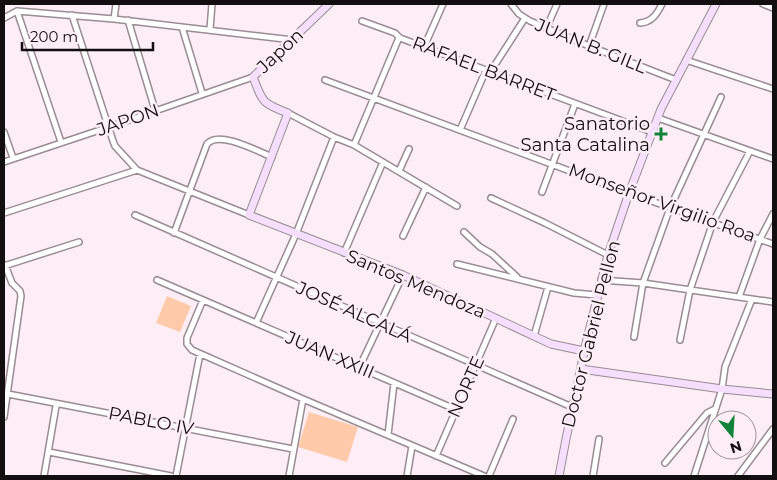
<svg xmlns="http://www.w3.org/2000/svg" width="777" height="480" font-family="Montserrat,sans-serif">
	<rect width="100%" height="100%" fill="#fdeef5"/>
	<path fill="#ffcaaa" d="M 167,296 L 191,306 L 180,332 L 156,323 Z
		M 309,412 L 358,427 L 347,462 L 298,447 Z"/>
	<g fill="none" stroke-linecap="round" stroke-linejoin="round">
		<defs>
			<path id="street" d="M 511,4 L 519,14 L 530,21 L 589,46 L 676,80
				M 763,4 L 773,8
				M 17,11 L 61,142
				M 72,15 L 113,141 L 115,146 L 137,170 L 249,215
				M 4,18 L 17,11 L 114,19 L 293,40
				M 114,19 L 116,4
				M 128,20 L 155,110
				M 362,21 L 395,33 L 400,38 L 652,132
				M 640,23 C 652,22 657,14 662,4
				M 182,27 L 202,93
				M 210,29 L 212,4
				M 546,29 L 557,4
				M 589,46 L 604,4
				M 424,47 L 443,4
				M 686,60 L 773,89
				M 491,71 L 525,18
				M 325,80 L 629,193 L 773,244
				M 288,113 L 334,137 L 354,145 L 457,206
				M 658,118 L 773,159
				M 460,130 L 486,70
				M 4,132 L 13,158
				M 354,145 L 398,40 L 400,38
				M 4,162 L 109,127 L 253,77
				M 399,171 L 409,149
				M 542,192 L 575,104
				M 491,198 L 545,223 L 608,255
				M 4,213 L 137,170
				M 135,215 L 572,407
				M 464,232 L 480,247 L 492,254 L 517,277
				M 174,233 L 207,144 C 219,130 257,151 272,157
				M 403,236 L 426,187
				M 344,253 L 383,162
				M 457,264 L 574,293 L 597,295
				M 4,266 L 79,242
				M 157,280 L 457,410
				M 601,280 L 643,283 L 773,302
				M 739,297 L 760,239 L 773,214
				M 203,300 L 187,338 L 187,344 L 192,350 L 303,399 L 484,476
				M 256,323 L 296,234 L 334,137
				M 534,336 L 548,287
				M 634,337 L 643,283 L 670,208 L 721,97
				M 680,340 L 690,290 L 713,222 L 750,151
				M 359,368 L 403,275
				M 8,394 L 293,449
				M 4,417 L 21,296 L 20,291 L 12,283 L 5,265
				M 388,435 L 394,383
				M 49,452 L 171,476
				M 436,456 L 496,318
				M 665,463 L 707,413 L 715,409
				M 44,476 L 56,406 L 58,404
				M 176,476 L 200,354
				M 289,476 L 303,399
				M 407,476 L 412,446
				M 489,476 L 513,419
				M 593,476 L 599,439
				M 694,476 L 722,389 L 725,367 L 752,299
				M 738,476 L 773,429"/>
			<path id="secondary" d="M 329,4 L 253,77 C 263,102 261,103 288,113 L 249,215 L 403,275 L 551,344 L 584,351
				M 581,369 L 722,389 L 773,394
				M 559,476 L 566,439 L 586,343 L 608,255 L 629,193 L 661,109 L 716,4"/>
		</defs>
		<use href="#street" stroke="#998c92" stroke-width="8"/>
		<use href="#secondary" stroke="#998c92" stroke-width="9"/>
		<use href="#street" stroke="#fff" stroke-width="5"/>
		<use href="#secondary" stroke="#f5defe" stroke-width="7"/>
	</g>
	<path fill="#12833b" stroke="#fdeef5" stroke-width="2" d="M658.5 126.5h5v5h5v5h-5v5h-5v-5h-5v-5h5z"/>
	<g text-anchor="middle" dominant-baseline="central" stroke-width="5" stroke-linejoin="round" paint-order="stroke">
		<g font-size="18" fill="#130e10" stroke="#fdeef5">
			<text transform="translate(591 46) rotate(22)">JUAN B. GILL</text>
			<text transform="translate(280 51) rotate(-43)">Japon</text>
			<text transform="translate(484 69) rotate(21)">RAFAEL BARRET</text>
			<text transform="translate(128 120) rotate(-19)">JAPON</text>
			<text transform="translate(662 203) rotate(20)">Monseñor Virgilio Roa</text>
			<text transform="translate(416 284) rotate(23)">Santos Mendoza</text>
			<text transform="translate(354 312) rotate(24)">JOSÉ ALCALÁ</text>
			<text transform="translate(591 334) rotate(-76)">Doctor Gabriel Pellon</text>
			<text transform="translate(330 355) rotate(23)">JUAN XXIII</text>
			<text transform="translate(466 387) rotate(-66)">NORTE</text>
			<text transform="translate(151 421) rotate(11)">PABLO IV</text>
		</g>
		<g font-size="18" fill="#130e10" stroke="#fdeef5" text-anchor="end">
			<text x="650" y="124">Sanatorio<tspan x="650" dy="21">Santa Catalina</tspan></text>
		</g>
	</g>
	<rect width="777" height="480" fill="none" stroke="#130e10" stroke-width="10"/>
	<g transform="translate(732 435) rotate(162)"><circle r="24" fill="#fdeef5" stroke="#9f9499"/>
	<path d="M0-4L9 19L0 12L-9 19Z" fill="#12833b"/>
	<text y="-8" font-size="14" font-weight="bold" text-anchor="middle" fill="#130e10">N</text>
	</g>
	<path d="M22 42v8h131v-8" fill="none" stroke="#130e10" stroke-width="2.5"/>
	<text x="30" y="42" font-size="15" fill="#130e10" stroke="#fdeef5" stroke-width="4" paint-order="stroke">200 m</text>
</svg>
